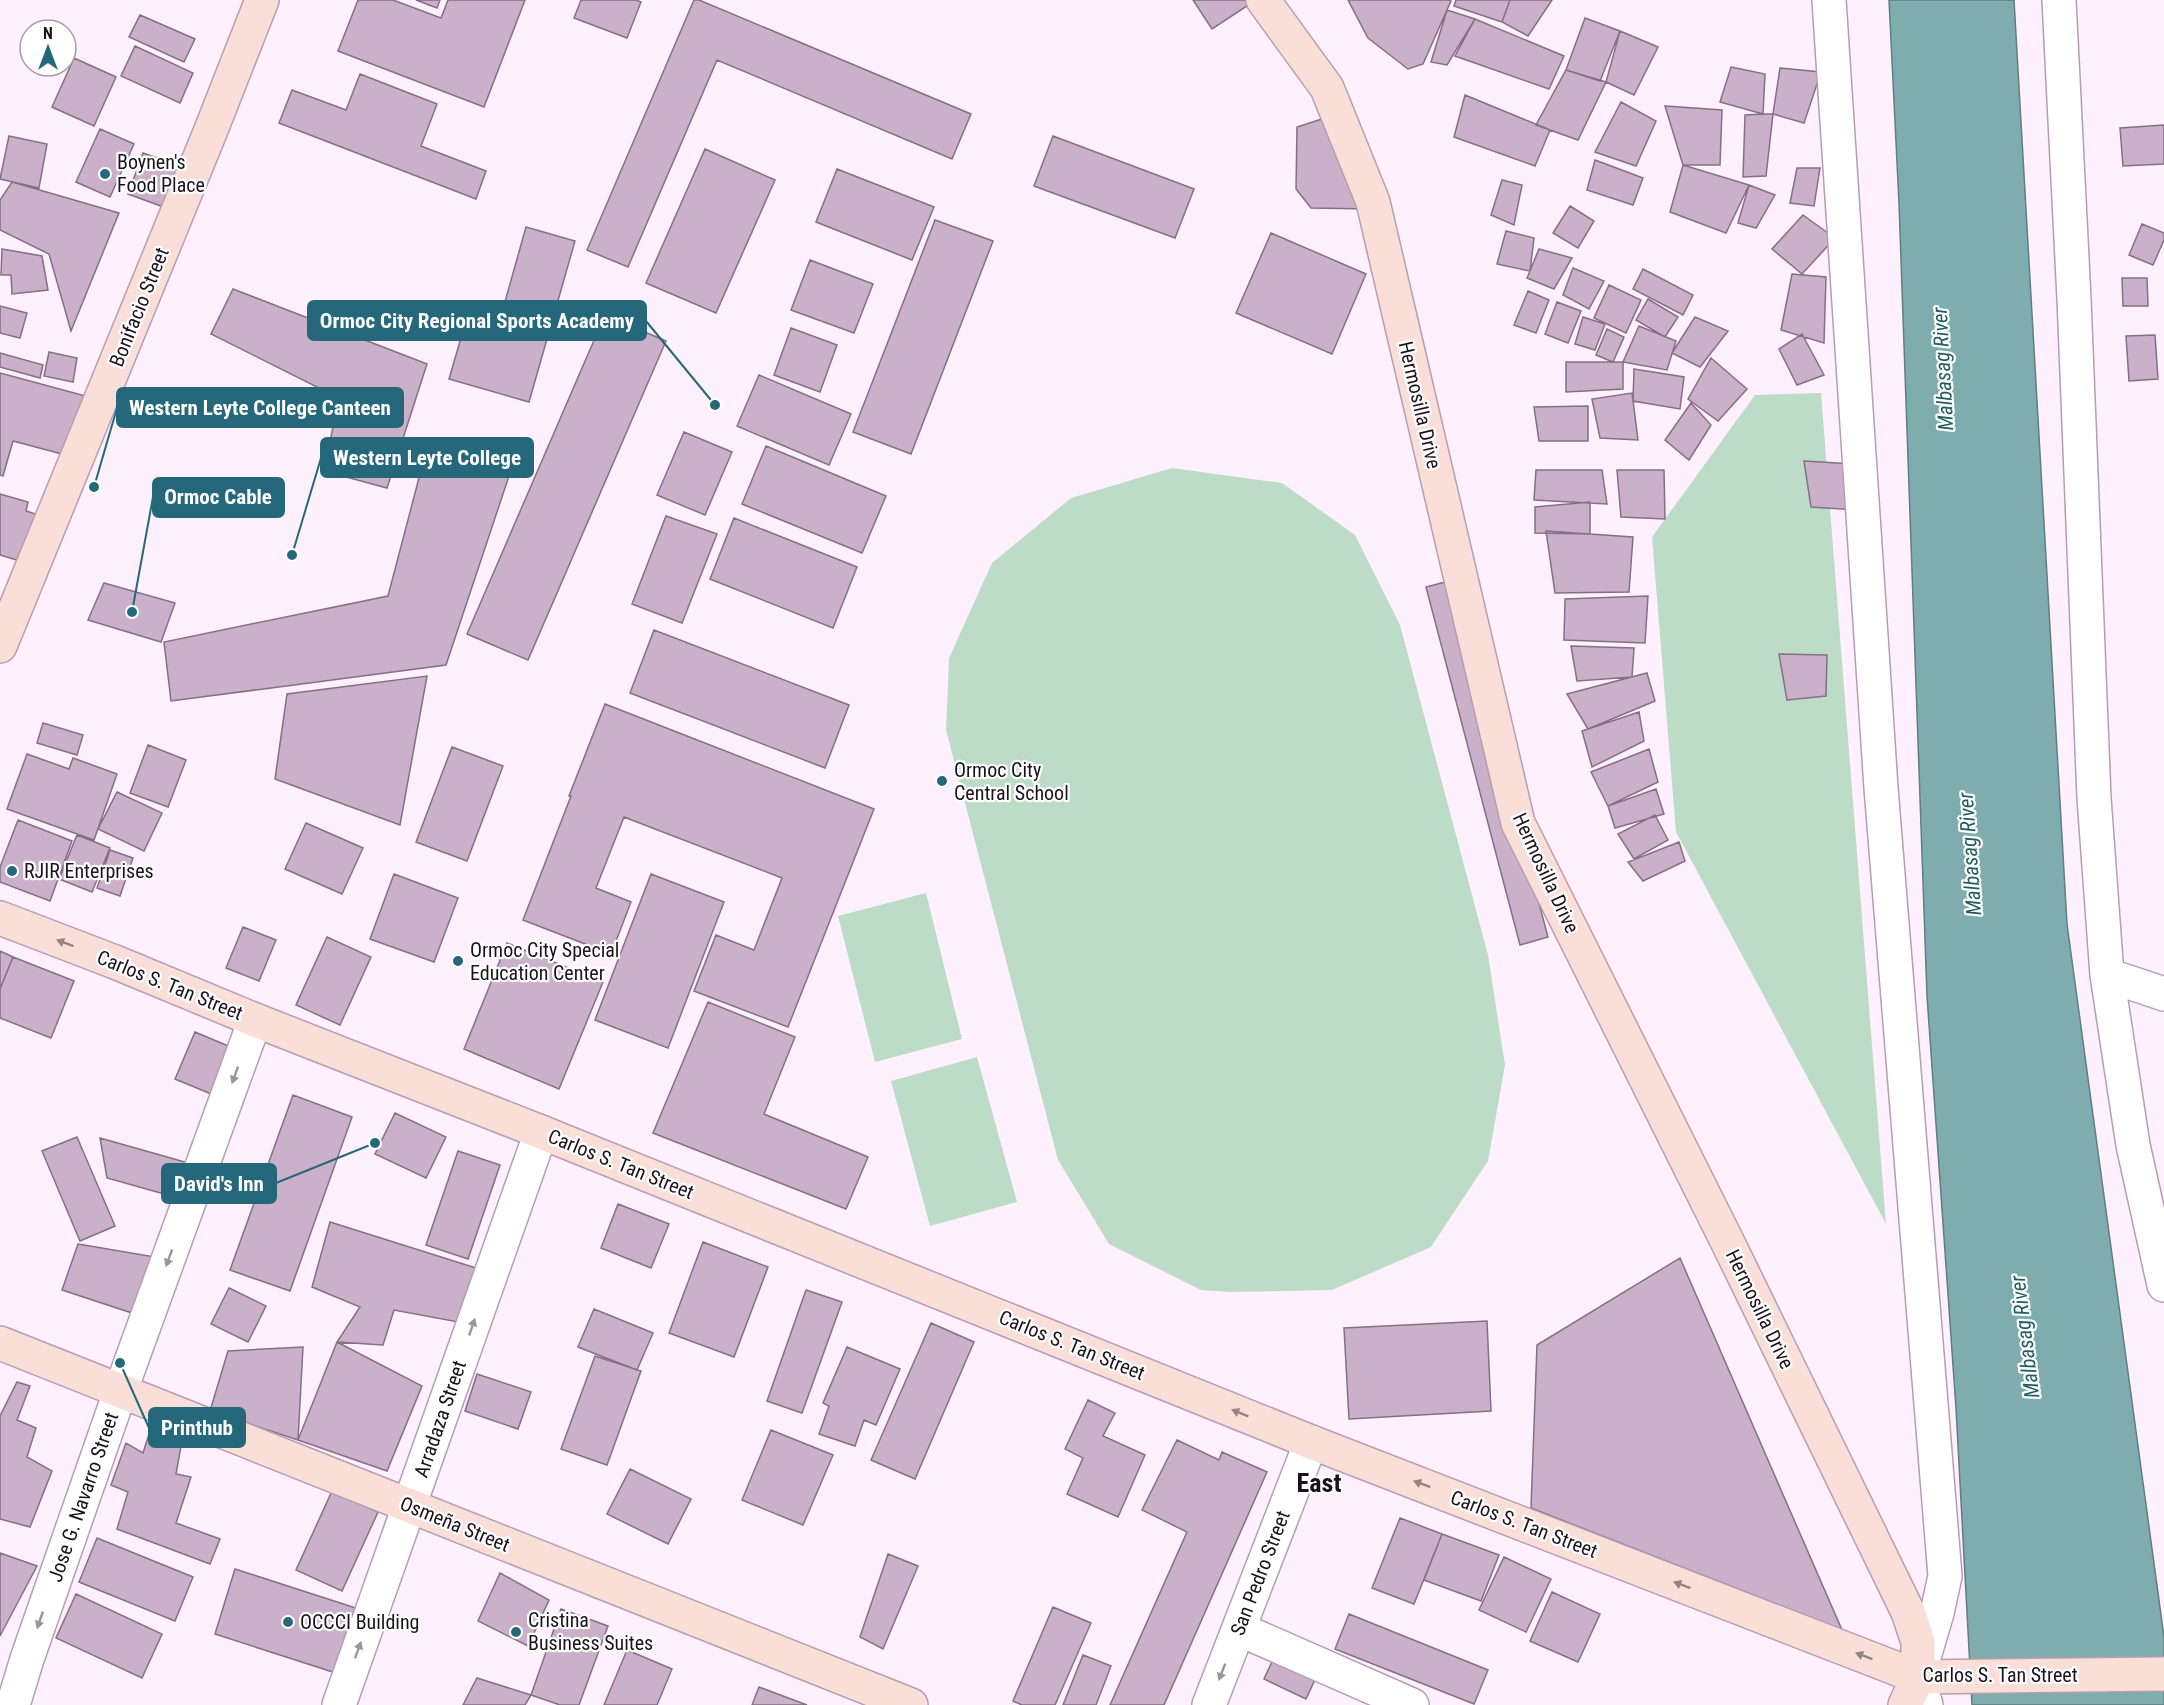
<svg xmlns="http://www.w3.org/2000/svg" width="2164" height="1705" font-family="'Roboto Condensed',sans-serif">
	<rect width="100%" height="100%" fill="#fff0fe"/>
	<path fill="#bcdcc8" d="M 1821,393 L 1886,1224 L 1676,832 L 1652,537 L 1755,395 Z
		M 1172,468 L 1282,483 L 1355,535 L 1400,625 L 1488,955 L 1505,1065 L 1488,1161 L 1431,1247 L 1332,1290 L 1230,1292 L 1201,1290 L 1109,1244 L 1058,1160 L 946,730 L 949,658 L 992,563 L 1071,498 Z
		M 926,893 L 962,1039 L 875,1062 L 838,916 Z
		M 977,1057 L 1017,1202 L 930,1226 L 891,1081 Z"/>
	<path fill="#7facad" stroke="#617e81" stroke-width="1.5" d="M 1889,0 L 2014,0 L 2067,924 L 2164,1637 L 2164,1705 L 1972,1705 L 1956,1408 L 1927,996 L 1899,203 Z"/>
	<path fill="#cbb0ca" stroke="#856f84" stroke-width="1.5" d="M 358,0 L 393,0 L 441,18 L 448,0 L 525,0 L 484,107 L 338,51 Z
		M 416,0 L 440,0 L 437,8 Z
		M 581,0 L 636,0 L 641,2 L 627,38 L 574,18 Z
		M 694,0 L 699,0 L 971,114 L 952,159 L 717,60 L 628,267 L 587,250 Z
		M 1193,0 L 1248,0 L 1250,4 L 1212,29 Z
		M 1348,0 L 1449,0 L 1451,1 L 1423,64 L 1408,69 L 1368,38 Z
		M 1456,0 L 1510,0 L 1502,22 L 1454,6 Z
		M 1510,0 L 1552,0 L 1528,36 L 1502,22 Z
		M 1447,10 L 1475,19 L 1447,65 L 1431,62 Z
		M 140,15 L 195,39 L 184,62 L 129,37 Z
		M 1585,18 L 1620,31 L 1600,81 L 1566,70 Z
		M 1475,19 L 1564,56 L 1549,89 L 1455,56 Z
		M 1620,31 L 1658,47 L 1634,95 L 1606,82 Z
		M 135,46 L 193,73 L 180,103 L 121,76 Z
		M 74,58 L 116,77 L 94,126 L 52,107 Z
		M 1731,67 L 1765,74 L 1763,114 L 1720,102 Z
		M 1780,68 L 1821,72 L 1804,123 L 1773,114 Z
		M 1566,70 L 1606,82 L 1578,140 L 1536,125 Z
		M 360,74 L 437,104 L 421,146 L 486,171 L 476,199 L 279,123 L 292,90 L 346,110 Z
		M 1465,95 L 1550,130 L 1535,166 L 1454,137 Z
		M 1621,102 L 1656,121 L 1636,166 L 1595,152 Z
		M 1665,106 L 1722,110 L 1720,165 L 1683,165 Z
		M 1763,114 L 1773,114 L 1766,176 L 1743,177 L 1745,115 Z
		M 1322,119 L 1368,209 L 1311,208 L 1296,189 L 1297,127 Z
		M 2164,125 L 2164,164 L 2123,166 L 2120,128 Z
		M 100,129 L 134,144 L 110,197 L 76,182 Z
		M 9,136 L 47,144 L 39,188 L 0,179 Z
		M 1053,136 L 1194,189 L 1175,238 L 1034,186 Z
		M 705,149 L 775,180 L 716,313 L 646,283 Z
		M 143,153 L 184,167 L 169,209 L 128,194 Z
		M 1595,160 L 1643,178 L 1633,205 L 1587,190 Z
		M 1683,165 L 1749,185 L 1726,233 L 1670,212 Z
		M 1797,168 L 1820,168 L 1814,206 L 1790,203 Z
		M 837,169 L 934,207 L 912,260 L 816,222 Z
		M 1502,180 L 1522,185 L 1514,225 L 1491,215 Z
		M 12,182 L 119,213 L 71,331 L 49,254 L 0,230 L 0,200 Z
		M 1749,185 L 1775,195 L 1756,228 L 1738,223 Z
		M 1570,206 L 1594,221 L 1578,248 L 1553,233 Z
		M 1803,215 L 1835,238 L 1802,274 L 1772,249 Z
		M 935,220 L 993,241 L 911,454 L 853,432 Z
		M 2142,224 L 2164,233 L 2164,240 L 2153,265 L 2129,255 Z
		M 526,227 L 575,241 L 529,402 L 449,379 L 470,307 L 501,316 Z
		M 1506,231 L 1534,238 L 1530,271 L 1497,264 Z
		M 1271,233 L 1366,274 L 1332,354 L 1236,313 Z
		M 2,249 L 42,256 L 48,290 L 12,294 L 11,275 L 1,275 Z
		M 1539,249 L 1572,258 L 1554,289 L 1527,278 Z
		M 810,260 L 873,284 L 854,333 L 791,310 Z
		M 1573,268 L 1604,281 L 1589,309 L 1563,295 Z
		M 1643,269 L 1693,295 L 1683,315 L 1633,289 Z
		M 1792,274 L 1826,277 L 1824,343 L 1781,330 Z
		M 2122,278 L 2147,278 L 2148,306 L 2123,306 Z
		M 1609,285 L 1641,300 L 1626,333 L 1594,318 Z
		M 233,289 L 427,364 L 387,488 L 324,471 L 339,398 L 211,334 Z
		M 1528,291 L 1549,300 L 1536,333 L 1514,325 Z
		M 1648,299 L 1678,317 L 1665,337 L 1636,320 Z
		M 1557,302 L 1581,311 L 1568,343 L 1545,334 Z
		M 0,306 L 27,313 L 20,338 L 0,333 Z
		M 605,315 L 666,341 L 528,660 L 467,634 Z
		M 1583,317 L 1605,324 L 1595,350 L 1575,344 Z
		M 1695,317 L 1728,331 L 1700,367 L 1672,353 Z
		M 1639,326 L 1676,341 L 1667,370 L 1623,362 Z
		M 791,328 L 837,345 L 820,392 L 774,375 Z
		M 1607,329 L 1624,337 L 1613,362 L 1596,355 Z
		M 1802,334 L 1824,375 L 1797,385 L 1779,349 Z
		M 2155,335 L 2158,379 L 2129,381 L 2126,336 Z
		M 49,352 L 77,358 L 73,382 L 44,376 Z
		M 0,353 L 43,365 L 40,378 L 0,367 Z
		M 1711,358 L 1747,389 L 1718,421 L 1688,399 Z
		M 1566,362 L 1623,362 L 1623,389 L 1566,392 Z
		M 1634,369 L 1684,377 L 1680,409 L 1633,401 Z
		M 0,373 L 93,398 L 77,458 L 13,441 L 3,476 L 0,475 Z
		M 759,375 L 851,414 L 829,465 L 737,426 Z
		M 1632,393 L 1638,440 L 1600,438 L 1592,399 Z
		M 1691,403 L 1711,425 L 1689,460 L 1665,440 Z
		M 1588,406 L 1588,441 L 1539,441 L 1534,407 Z
		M 684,432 L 732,452 L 705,515 L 657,495 Z
		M 766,446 L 886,496 L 862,553 L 742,504 Z
		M 425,455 L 510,473 L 446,665 L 171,701 L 164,642 L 388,596 Z
		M 1804,461 L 1854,464 L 1857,510 L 1811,507 Z
		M 1536,470 L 1602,470 L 1607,504 L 1534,500 Z
		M 1617,470 L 1664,470 L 1665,519 L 1621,517 Z
		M 0,494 L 28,502 L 26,511 L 45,517 L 30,564 L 0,555 Z
		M 1590,502 L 1590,534 L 1535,533 L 1535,507 Z
		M 666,516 L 717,534 L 682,623 L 632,604 Z
		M 734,518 L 857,567 L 833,628 L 710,579 Z
		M 1546,531 L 1633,537 L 1629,592 L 1555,593 Z
		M 1453,580 L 1548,937 L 1520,945 L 1426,587 Z
		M 104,583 L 175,603 L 161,642 L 88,620 Z
		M 1648,596 L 1645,643 L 1564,640 L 1565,599 Z
		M 654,630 L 849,705 L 825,768 L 630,693 Z
		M 1571,646 L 1634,648 L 1632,677 L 1577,681 Z
		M 1779,654 L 1827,655 L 1826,696 L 1787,700 Z
		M 1647,673 L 1655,701 L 1588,729 L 1567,694 Z
		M 427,676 L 400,825 L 275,779 L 287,694 Z
		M 605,704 L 874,809 L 788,1027 L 694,991 L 716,935 L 754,950 L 782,878 L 624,817 L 596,888 L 631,902 L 611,954 L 523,920 L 571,796 L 569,796 Z
		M 1639,712 L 1644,741 L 1592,767 L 1582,731 Z
		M 43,723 L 83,735 L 77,755 L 37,743 Z
		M 148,745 L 186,760 L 168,807 L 130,793 Z
		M 452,747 L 503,766 L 467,861 L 416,842 Z
		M 1649,749 L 1658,782 L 1608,806 L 1591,772 Z
		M 27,754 L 69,769 L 73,758 L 117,774 L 94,840 L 7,809 Z
		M 1656,789 L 1664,814 L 1615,828 L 1608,806 Z
		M 117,792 L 162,813 L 144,851 L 98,829 Z
		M 1655,815 L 1668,840 L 1634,859 L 1618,834 Z
		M 18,820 L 72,841 L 50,901 L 0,882 L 0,867 Z
		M 306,823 L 363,848 L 342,894 L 285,869 Z
		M 77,835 L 110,848 L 92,892 L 59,879 Z
		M 1679,842 L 1685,861 L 1643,881 L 1628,862 Z
		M 110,850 L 133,858 L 120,896 L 97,888 Z
		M 394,874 L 458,898 L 434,962 L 370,939 Z
		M 651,874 L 724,902 L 668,1048 L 595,1020 Z
		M 243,927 L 276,940 L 259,981 L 226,968 Z
		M 327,937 L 371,957 L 340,1025 L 296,1005 Z
		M 507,943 L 603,982 L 559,1089 L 464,1049 Z
		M 0,951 L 13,957 L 0,989 Z
		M 13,957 L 74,981 L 51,1038 L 0,1018 L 0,989 Z
		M 708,1002 L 795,1037 L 764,1114 L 868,1157 L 846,1209 L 653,1133 Z
		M 195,1032 L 240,1051 L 221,1098 L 175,1079 Z
		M 293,1095 L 352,1117 L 290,1291 L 230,1270 Z
		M 395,1113 L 446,1137 L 426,1178 L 375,1154 Z
		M 77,1137 L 115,1226 L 80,1241 L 42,1151 Z
		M 100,1138 L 199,1166 L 189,1201 L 107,1178 Z
		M 458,1151 L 500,1165 L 468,1259 L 426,1245 Z
		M 618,1204 L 669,1224 L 651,1268 L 601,1248 Z
		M 330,1222 L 476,1268 L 458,1322 L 394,1310 L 383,1345 L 337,1342 L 360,1307 L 312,1287 Z
		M 703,1242 L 768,1267 L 734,1357 L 669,1333 Z
		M 78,1244 L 161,1258 L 132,1313 L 62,1290 Z
		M 1680,1258 L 1842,1630 L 1531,1508 L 1537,1345 Z
		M 229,1288 L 266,1306 L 248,1342 L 211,1324 Z
		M 806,1290 L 842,1302 L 802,1413 L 767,1401 Z
		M 594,1309 L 653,1333 L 637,1370 L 578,1347 Z
		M 1487,1321 L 1491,1411 L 1349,1419 L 1344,1328 Z
		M 931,1323 L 974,1342 L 915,1479 L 871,1460 Z
		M 337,1342 L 422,1386 L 387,1471 L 298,1440 Z
		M 303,1347 L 298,1440 L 210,1411 L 228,1351 Z
		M 847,1347 L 900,1369 L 876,1425 L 864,1420 L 855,1446 L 819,1434 L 829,1406 L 823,1403 Z
		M 595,1356 L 641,1371 L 607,1465 L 561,1449 Z
		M 477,1374 L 531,1392 L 518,1429 L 465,1411 Z
		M 17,1382 L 30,1386 L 17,1420 L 36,1428 L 27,1457 L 52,1471 L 30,1527 L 0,1519 L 0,1416 Z
		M 1088,1400 L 1115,1413 L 1103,1436 L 1145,1455 L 1118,1517 L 1067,1494 L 1083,1458 L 1065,1449 Z
		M 771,1430 L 833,1455 L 803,1525 L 742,1500 Z
		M 149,1434 L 181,1446 L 176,1474 L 191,1477 L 176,1523 L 220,1539 L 210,1564 L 117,1529 L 128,1492 L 111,1485 L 126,1443 L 143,1453 Z
		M 1177,1440 L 1219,1460 L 1222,1452 L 1267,1472 L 1164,1705 L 1110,1705 L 1187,1532 L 1142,1510 Z
		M 630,1469 L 691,1499 L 668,1544 L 607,1514 Z
		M 332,1491 L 378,1512 L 342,1591 L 296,1570 Z
		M 1400,1518 L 1442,1534 L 1414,1604 L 1372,1588 Z
		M 1442,1534 L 1499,1555 L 1481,1601 L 1424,1580 Z
		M 97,1538 L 193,1577 L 175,1621 L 79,1582 Z
		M 0,1553 L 37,1566 L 0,1636 Z
		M 888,1554 L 918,1566 L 883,1649 L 860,1637 Z
		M 1504,1557 L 1551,1579 L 1526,1632 L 1479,1610 Z
		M 235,1569 L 362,1610 L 342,1675 L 215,1634 Z
		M 500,1573 L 549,1600 L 528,1646 L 478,1621 Z
		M 1552,1592 L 1600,1614 L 1578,1662 L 1530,1641 Z
		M 76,1594 L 162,1634 L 142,1678 L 56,1638 Z
		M 1053,1607 L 1091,1623 L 1055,1705 L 1022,1705 L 1013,1701 Z
		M 561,1609 L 608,1626 L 579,1705 L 560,1705 L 531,1695 Z
		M 1349,1614 L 1488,1670 L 1474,1704 L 1335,1649 Z
		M 627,1650 L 672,1669 L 657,1705 L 604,1705 Z
		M 1276,1653 L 1318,1673 L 1306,1699 L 1264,1679 Z
		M 1083,1655 L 1111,1666 L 1096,1705 L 1063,1705 Z
		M 477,1678 L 531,1695 L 525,1705 L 463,1705 Z
		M 759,1687 L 807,1705 L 752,1705 Z"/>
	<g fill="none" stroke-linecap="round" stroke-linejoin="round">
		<defs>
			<path id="street" d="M 1829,0 L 1881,788 L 1945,1576 L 1937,1613 L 1918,1677 L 1926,1705
				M 2059,0 L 2074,299 L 2094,798 L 2107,975 L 2133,1145 L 2164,1285
				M 2107,975 L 2164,994
				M 1239,1629 L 1412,1705
				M 13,1705 L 27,1659 L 120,1392 L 255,1020
				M 339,1705 L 541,1132
				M 1209,1705 L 1311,1442"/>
			<path id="secondary" d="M 1263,0 L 1327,88 L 1373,202 L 1518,823 L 1729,1245 L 1908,1612 L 1918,1642 L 1918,1677 L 1905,1705
				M 0,646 L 211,130 L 262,0
				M 0,918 L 115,962 L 255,1020 L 541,1132 L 1311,1442 L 1918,1677 L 2164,1674
				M 0,1343 L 911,1705"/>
		</defs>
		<use href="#street" stroke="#b59eb4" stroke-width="36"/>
		<use href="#secondary" stroke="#b59eb4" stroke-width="36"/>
		<use href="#street" stroke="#fff" stroke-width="33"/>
		<use href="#secondary" stroke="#f9dfd7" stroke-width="33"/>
	</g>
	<defs><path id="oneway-solid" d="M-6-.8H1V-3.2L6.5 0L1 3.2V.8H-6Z" transform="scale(1.5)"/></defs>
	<g fill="#958382">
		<use href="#oneway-solid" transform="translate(65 943) rotate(-159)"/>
		<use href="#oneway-solid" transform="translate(1240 1413) rotate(-158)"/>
		<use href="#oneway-solid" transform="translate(1422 1484) rotate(-159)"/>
		<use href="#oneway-solid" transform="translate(1682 1585) rotate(-159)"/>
		<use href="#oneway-solid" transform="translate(1864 1656) rotate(-159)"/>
	</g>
	<g fill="#989498">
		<use href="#oneway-solid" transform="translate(235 1075) rotate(110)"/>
		<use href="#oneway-solid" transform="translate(169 1258) rotate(110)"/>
		<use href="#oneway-solid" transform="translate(472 1327) rotate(-71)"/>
		<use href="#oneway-solid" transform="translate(40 1620) rotate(109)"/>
		<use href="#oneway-solid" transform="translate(358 1650) rotate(-70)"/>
		<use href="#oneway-solid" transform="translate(1222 1672) rotate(111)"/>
	</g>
	<g fill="#26687b" stroke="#fff" stroke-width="2">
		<circle cx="105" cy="174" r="6"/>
		<circle cx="942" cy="781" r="6"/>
		<circle cx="12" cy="871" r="6"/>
		<circle cx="458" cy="961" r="6"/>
		<circle cx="288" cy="1622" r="6"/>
		<circle cx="516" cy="1632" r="6"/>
	</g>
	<g text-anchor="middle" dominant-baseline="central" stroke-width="4.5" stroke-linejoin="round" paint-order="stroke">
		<g font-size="20" fill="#1a121a" stroke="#fff" text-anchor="start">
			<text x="117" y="162">Boynen's<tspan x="117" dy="23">Food Place</tspan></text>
			<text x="954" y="770">Ormoc City<tspan x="954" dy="23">Central School</tspan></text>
			<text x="24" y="871">RJIR Enterprises</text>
			<text x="470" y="950">Ormoc City Special<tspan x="470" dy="23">Education Center</tspan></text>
			<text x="528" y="1620">Cristina<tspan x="528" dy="23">Business Suites</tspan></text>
			<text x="300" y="1622">OCCCI Building</text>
		</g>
		<g font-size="20" fill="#1a121a" stroke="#fff">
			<text transform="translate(139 307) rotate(-68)">Bonifacio Street</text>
			<text transform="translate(1420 405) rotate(77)">Hermosilla Drive</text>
			<text transform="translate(1546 873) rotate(65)">Hermosilla Drive</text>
			<text transform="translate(170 985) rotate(22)">Carlos S. Tan Street</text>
			<text transform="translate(621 1164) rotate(22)">Carlos S. Tan Street</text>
			<text transform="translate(1760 1309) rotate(64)">Hermosilla Drive</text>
			<text transform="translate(1072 1345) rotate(22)">Carlos S. Tan Street</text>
			<text transform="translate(440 1419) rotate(-71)">Arradaza Street</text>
			<text transform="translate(83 1497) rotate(-71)">Jose G. Navarro Street</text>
			<text transform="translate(455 1524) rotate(22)">Osmeña Street</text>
			<text transform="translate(1524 1524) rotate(21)">Carlos S. Tan Street</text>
			<text transform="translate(1260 1573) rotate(-69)">San Pedro Street</text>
			<text x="2000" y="1675">Carlos S. Tan Street</text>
		</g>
		<g font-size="21" font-style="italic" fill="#205d60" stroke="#fff">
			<text transform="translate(1943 369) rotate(-93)">Malbasag River</text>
			<text transform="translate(1970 854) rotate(-94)">Malbasag River</text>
			<text transform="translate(2025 1337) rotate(-97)">Malbasag River</text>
		</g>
		<g font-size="26" font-weight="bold" fill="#1a121a" stroke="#fff">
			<text x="1319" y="1483">East</text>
		</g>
	</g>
	<path fill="none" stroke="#26687b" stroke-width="2" d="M715 405L646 321M94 487L117 408M292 555L321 458M132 612L153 497M375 1143L276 1183M120 1363L149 1428"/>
	<g fill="#26687b" stroke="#fff" stroke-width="2">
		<circle cx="715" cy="405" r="6"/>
		<circle cx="94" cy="487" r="6"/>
		<circle cx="292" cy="555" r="6"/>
		<circle cx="132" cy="612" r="6"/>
		<circle cx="375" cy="1143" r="6"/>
		<circle cx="120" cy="1363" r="6"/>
	</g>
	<g fill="#26687b" stroke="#26687b" stroke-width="2">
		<rect x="308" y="301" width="338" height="39" rx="6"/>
		<rect x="117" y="388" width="286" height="39" rx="6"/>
		<rect x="321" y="438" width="212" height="39" rx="6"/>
		<rect x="153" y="478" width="131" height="39" rx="6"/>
		<rect x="162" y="1164" width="114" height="39" rx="6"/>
		<rect x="149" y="1408" width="96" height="39" rx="6"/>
	</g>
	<g font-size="21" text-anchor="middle" font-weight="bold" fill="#fff">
		<text x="477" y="328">Ormoc City Regional Sports Academy</text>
		<text x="260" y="415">Western Leyte College Canteen</text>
		<text x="427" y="465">Western Leyte College</text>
		<text x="218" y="504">Ormoc Cable</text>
		<text x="219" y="1191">David's Inn</text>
		<text x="197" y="1435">Printhub</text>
	</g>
	<g transform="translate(48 48)"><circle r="28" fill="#ffffff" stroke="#a3a0a3" stroke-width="1.5"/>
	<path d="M0-4.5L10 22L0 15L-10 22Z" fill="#26687b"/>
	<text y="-9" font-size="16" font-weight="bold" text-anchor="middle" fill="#1a121a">N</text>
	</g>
</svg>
